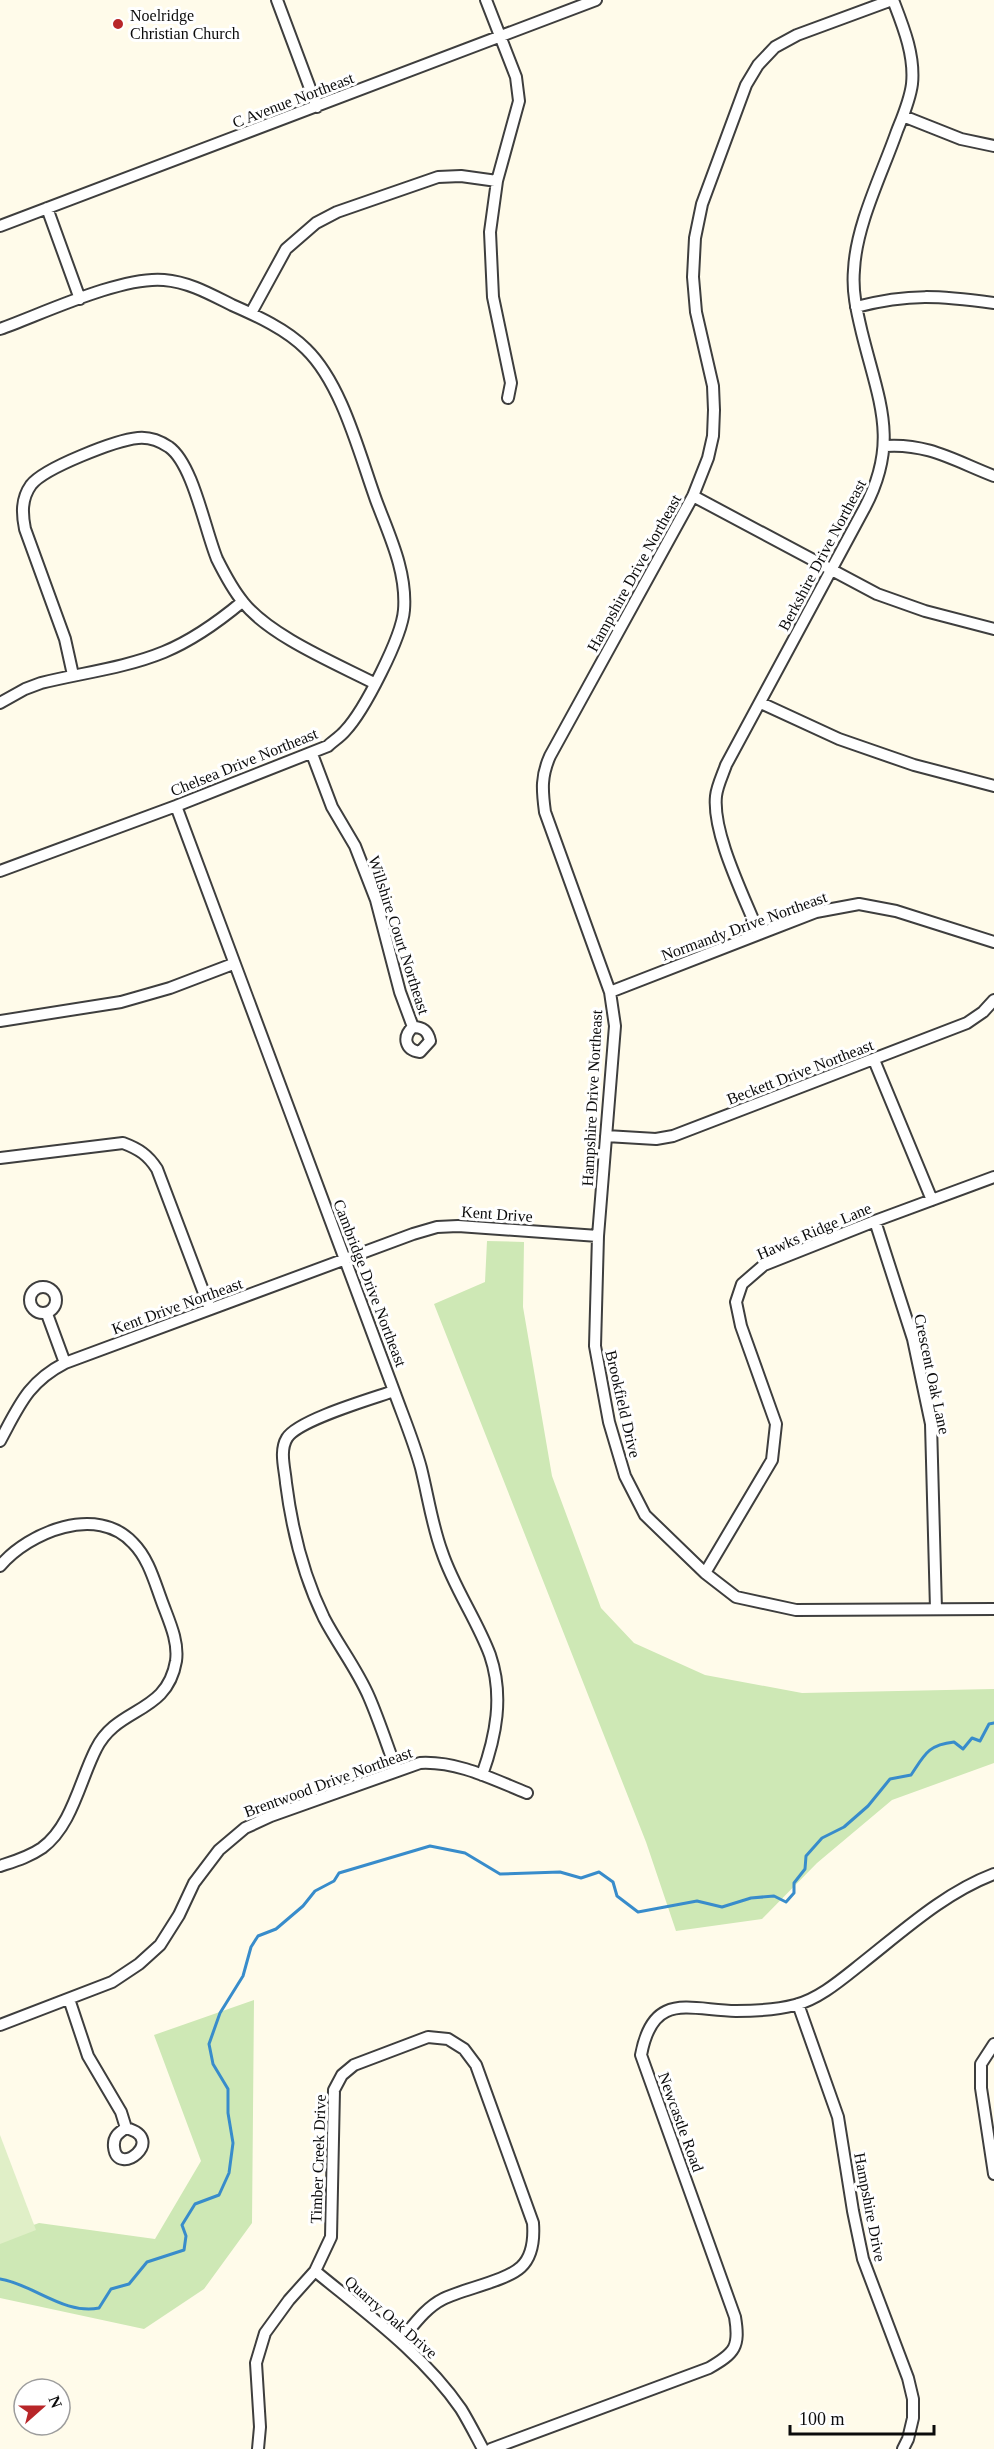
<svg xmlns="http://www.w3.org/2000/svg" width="994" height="2449" font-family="'Times New Roman',serif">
	<rect width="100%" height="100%" fill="#fffbea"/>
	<path fill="#cee8b5" d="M 487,1241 L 524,1242 L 523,1307 L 552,1476 L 601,1608 L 634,1643 L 705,1675 L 802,1693 L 994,1689 L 994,1763 L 892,1800 L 817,1863 L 762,1919 L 676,1931 L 646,1842 L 434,1304 L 485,1282 Z
		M 254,2000 L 252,2223 L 204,2289 L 144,2329 L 0,2298 L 0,2237 L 39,2223 L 155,2239 L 201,2161 L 154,2035 Z"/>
	<path fill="#e0efc7" d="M 0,2135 L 36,2230 L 0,2244 Z"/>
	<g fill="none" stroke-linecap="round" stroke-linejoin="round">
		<path stroke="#388ccb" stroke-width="3" d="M 0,2279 C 33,2284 64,2315 99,2308 L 111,2289 L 129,2284 L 147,2262 L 184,2250 L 186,2236 L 182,2225 L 195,2204 L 219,2195 L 229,2173 L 233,2143 L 228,2113 L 228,2089 L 213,2064 L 209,2044 L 220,2013 L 243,1976 L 251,1947 L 258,1936 L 276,1929 L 303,1906 L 315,1891 L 334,1881 L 339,1873 L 430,1846 L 465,1853 L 500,1874 L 560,1872 L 581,1878 L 599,1872 L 613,1882 L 617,1896 L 638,1912 L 697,1901 L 722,1907 L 751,1898 L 774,1896 L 786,1902 L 794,1893 L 794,1883 L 805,1869 L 806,1856 L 822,1838 L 844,1827 L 868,1806 L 890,1779 L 911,1775 C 925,1754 928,1745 954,1742 L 963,1749 L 972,1738 L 980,1741 L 989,1724 L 994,1723"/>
		<defs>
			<path id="minor" d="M 277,0 L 317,107
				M 486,0 L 516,77 L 519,101 L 497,181 L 490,232 L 493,297 L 511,383 L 508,398
				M 892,0 L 797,35 L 775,47 L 758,65 L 746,85 L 702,204 L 695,238 L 693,277 L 696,312 L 713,386 L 714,410 L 713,436 L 708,458 L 693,496 L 550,756 C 541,776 542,790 545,812 L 610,992 L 615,1026 L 598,1236 L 595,1346 L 609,1422 L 625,1476 L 645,1515 L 705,1573 L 736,1597 L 796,1610 L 994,1609
				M 903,116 L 961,139 L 994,146
				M 47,208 L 80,299
				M 0,226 L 596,0
				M 856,307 C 910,293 940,296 994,303
				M 251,313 L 286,249 L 316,223 L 337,212 L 438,177 L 461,176 L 497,181
				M 0,329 C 42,314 121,276 164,280 C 189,282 210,294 232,305 C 257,316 286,329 306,349 C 342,384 359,453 376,500 C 389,535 407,571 404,610 C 402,637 364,711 345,731 C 340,737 333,741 328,746 L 176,806 L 0,871
				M 885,446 C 928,443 955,461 994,476
				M 693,496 L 877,594 L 925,611 L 994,629
				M 73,675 L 65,639 L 25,529 C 22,514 21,499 31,485 C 44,468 116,440 138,438 C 148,437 160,441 169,447 C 193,464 205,530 217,559 C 224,573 233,590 243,602 C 270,636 335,663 374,683
				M 0,703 L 25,689 L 41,683 C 81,673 125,668 164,652 C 193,640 218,622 242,602
				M 761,703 L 839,739 L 914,765 L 994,786
				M 312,754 L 332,807 L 355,846 L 376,900 L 400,992 L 413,1027 C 402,1037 405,1050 420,1052 L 430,1041 C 428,1031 423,1027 413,1027
				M 176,806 L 394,1391 C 403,1416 414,1442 421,1468 C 428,1496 432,1525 442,1552 C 454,1588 477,1620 490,1655 C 504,1696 496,1736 482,1775
				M 759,934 C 745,898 712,834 716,796 C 717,786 723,774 726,765 L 864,509 C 900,442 879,402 862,333 C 857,312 852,292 854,270 C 856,225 882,174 897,131 C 903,116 910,100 912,84 C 915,55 903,26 893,0
				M 610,992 L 816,912 L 859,904 L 896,911 L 994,942
				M 0,1021 L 121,1002 L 170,988 L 233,964
				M 874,1060 L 932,1200
				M 606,1136 L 656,1139 L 673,1136 L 967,1023 L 983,1012 L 994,1000
				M 0,1158 L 123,1143 C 139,1149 148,1155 157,1169 L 210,1309
				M 875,1221 L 913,1339 L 931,1424 L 936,1609
				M30 1300a13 13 0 1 1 26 0a13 13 0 1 1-26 0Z
				M 47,1314 L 65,1363
				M 394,1391 C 371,1399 298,1420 287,1438 C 279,1451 285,1469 286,1483 C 292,1530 303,1575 324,1618 C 338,1645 357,1669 369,1697 C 379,1720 387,1745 396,1769
				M 0,1441 C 19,1406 28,1382 65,1363 L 413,1234 L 437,1227 L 458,1226 L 598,1236
				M 0,1566 C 29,1532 97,1504 133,1543 C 148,1558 154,1580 161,1599 C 168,1619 179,1640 176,1661 C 167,1715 117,1706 96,1749 C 80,1780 72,1826 42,1848 C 29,1857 15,1861 0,1866
				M 705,1573 L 772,1460 L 776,1424 L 741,1326 L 736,1302 L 742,1284 L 764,1265 L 875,1221 L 994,1177
				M 69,1999 L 88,2056 L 121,2112 L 126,2128 C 118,2133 113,2137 114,2147 C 117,2179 168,2139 126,2128
				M 798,2004 L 838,2117 L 853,2211 L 863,2259 L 908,2378 L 913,2399 L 913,2418 L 908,2439 L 903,2449
				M 0,2025 L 112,1982 L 139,1964 L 160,1945 L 179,1915 L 194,1883 L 219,1850 L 245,1828 L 271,1816 L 420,1763 C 458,1761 492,1779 527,1793
				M 994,2044 L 981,2064 L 981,2088 L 994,2174
				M 315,2271 C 366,2313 423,2354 461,2409 C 469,2422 476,2436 483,2449
				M 258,2449 L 260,2427 L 256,2363 L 265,2333 L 289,2300 L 315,2271 L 331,2237 L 334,2090 L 342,2075 L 354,2065 L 428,2037 L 448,2039 L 464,2049 L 476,2065 L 533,2223 C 534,2237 533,2256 521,2267 C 506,2281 463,2289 443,2299 C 425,2308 413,2326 400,2341
				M 491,2449 L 709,2368 C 735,2353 740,2347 735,2317 L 641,2055 C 653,1991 688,2010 736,2011 C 756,2011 776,2010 795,2005 C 819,1999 842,1979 861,1964 C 903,1931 944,1893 994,1874"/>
		</defs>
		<use href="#minor" stroke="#3e3e3e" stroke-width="14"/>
		<use href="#minor" stroke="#fff" stroke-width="10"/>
	</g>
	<circle fill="#b82629" stroke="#fff" stroke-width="2" cx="118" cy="24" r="6"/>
	<g text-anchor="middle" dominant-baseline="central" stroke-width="6" stroke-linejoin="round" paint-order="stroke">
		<g font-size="16" fill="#0b0b0b" stroke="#fff" text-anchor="start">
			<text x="130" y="15">Noelridge<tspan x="130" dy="18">Christian Church</tspan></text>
		</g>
		<g font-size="16" fill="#0b0b0b" stroke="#fff">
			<text transform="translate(293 100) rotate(-21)">C Avenue Northeast</text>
			<text transform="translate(822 555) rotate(-62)">Berkshire Drive Northeast</text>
			<text transform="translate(634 573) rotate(-61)">Hampshire Drive Northeast</text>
			<text transform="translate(244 762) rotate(-22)">Chelsea Drive Northeast</text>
			<text transform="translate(744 926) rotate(-20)">Normandy Drive Northeast</text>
			<text transform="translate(399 935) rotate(72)">Willshire Court Northeast</text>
			<text transform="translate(800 1072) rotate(-21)">Beckett Drive Northeast</text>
			<text transform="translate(592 1098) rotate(-87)">Hampshire Drive Northeast</text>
			<text transform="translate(497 1214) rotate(4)">Kent Drive</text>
			<text transform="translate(814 1231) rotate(-23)">Hawks Ridge Lane</text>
			<text transform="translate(370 1283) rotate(69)">Cambridge Drive Northeast</text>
			<text transform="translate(177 1306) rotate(-20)">Kent Drive Northeast</text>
			<text transform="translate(932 1374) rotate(78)">Crescent Oak Lane</text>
			<text transform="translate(623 1404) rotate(77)">Brookfield Drive</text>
			<text transform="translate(328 1782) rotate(-20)">Brentwood Drive Northeast</text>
			<text transform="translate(681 2122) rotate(70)">Newcastle Road</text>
			<text transform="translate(318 2159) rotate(-88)">Timber Creek Drive</text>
			<text transform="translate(870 2207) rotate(79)">Hampshire Drive</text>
			<text transform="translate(391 2317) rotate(41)">Quarry Oak Drive</text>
		</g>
	</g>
	<g transform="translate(42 2407) rotate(69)"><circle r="28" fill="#ffffff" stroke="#9d9d9d" stroke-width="1.5"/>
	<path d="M0-4.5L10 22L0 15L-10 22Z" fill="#b82629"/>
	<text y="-9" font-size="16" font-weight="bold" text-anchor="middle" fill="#0b0b0b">N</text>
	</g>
	<path d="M790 2425v9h144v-9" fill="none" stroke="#0b0b0b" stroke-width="3"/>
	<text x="799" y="2425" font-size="18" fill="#0b0b0b" stroke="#ffffff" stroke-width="4.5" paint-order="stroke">100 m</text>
</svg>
